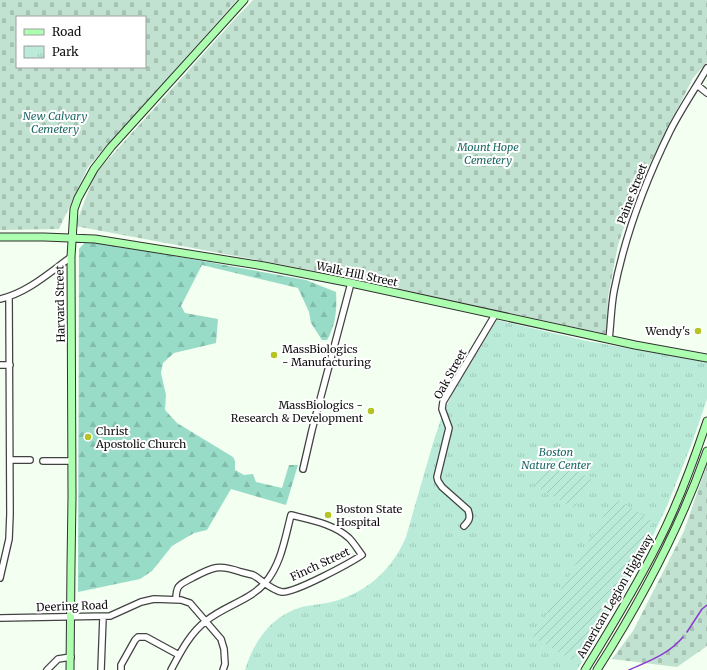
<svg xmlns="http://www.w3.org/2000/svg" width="707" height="670" font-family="Merriweather,serif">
	<defs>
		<pattern id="forest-firs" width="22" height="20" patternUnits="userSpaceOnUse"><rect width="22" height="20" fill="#98dcc7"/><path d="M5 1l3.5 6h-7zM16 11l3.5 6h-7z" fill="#82bcaa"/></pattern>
		<pattern id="cemetery-stones" width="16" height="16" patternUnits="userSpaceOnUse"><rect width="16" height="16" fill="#c1e2d1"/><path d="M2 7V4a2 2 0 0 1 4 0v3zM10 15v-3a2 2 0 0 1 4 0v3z" fill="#a5c1b2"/></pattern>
		<pattern id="park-tufts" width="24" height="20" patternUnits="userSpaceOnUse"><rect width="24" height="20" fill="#b9ebd8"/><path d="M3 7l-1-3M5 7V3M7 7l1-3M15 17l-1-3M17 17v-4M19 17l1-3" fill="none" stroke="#9ec8b8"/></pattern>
		<pattern id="garden-furrows" width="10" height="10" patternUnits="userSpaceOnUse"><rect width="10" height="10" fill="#b9ebd8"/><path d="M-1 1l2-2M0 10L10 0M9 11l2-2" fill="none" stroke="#9ec8b8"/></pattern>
	</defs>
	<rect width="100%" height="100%" fill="#f2fff1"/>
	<path fill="url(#forest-firs)" d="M 87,240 L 306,280 L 336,292 C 337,308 336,325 327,340 L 322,340 L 311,323 L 309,312 L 298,288 L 202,265 L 181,306 L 185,313 L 218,319 L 216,343 L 174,353 L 163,363 L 161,373 L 166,395 L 165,410 L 177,423 L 233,457 L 235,461 L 235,470 L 244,475 L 253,474 L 256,482 L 282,488 L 289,465 L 298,465 L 286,505 L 231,489 L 207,530 L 194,533 L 172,546 L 152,571 L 140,579 L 78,592 L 79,249 Z"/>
	<path fill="url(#cemetery-stones)" fill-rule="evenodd" d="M 0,0 L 237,0 L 88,167 L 59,229 L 0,230 ZM 17,17 L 145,17 L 145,67 L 17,67 Z
		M 253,0 L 707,0 L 707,62 L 693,78 L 636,191 L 618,245 L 608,297 L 607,327 L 605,334 L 337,275 L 75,226 L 95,174 L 233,21 Z
		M 707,464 L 707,646 L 677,667 L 612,659 L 633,631 L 684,531 Z"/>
	<path fill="url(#park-tufts)" d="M 497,320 L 587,341 L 707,362 L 707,399 L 692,443 L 667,506 L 637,569 L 622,596 L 577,670 L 245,670 C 254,641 271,616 302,607 C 315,604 329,604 341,599 C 371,589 394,566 406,537 L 433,443 L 443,413 L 455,389 Z"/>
	<path fill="url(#garden-furrows)" d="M 550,455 L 591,479 L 574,508 L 533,485 Z
		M 614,498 L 653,521 L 572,660 L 533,637 Z"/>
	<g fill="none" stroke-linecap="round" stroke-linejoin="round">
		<path stroke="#8c39d1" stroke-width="1.5" d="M 687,632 L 702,609 L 707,605
			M 629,670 C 649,661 669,654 683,637"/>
		<defs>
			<path id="minor" d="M 697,85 L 707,93
				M 0,299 C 27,293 49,273 71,257
				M 609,339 C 611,323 611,307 614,291 C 625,235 645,182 670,131 C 681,109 695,89 707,68
				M 0,365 L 10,365
				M 10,460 L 30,460
				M 43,461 L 72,461
				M 303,469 L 312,430 L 351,283
				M 464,526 C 469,521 471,518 468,510 L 442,487 L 438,481 L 437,477 L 449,428 L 442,409 L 443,402 L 495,315
				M 0,578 L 9,539 L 10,514 L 9,297
				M 0,618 L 110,616 L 141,602 L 154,599 L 181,600 L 190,603 L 221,639 L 224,649 L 225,664 L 223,670
				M 47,670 L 58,659 L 71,657
				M 101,670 L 103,617
				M 121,670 L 121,665 L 135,640 L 138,637 L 146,637 L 179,655
				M 171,670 C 180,653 190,633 206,621 C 224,606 249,601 265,583 C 281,565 285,538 291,515 C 311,520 334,524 349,538 C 354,543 358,550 362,555 C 350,563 295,593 282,592 C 271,590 262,580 253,575 C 249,574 245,573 241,572 C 218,564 213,567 192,578 C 179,585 176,585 176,600"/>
			<path id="secondary" d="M 0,237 L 44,237 L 95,239 L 264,266 L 351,283 L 635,345 L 707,358
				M 70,670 L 71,566 L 72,497 L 71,257 L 74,209 L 78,198 L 94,169 L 111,147 L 244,0
				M 585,670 C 611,628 636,587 658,543 C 678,504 693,463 707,421
				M 597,670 C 641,601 680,528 707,451"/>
		</defs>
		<use href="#minor" stroke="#424242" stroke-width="8"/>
		<use href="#secondary" stroke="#313131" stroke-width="9"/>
		<use href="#minor" stroke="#fff" stroke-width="5.5"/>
		<use href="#secondary" stroke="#acffaf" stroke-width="7"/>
	</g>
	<g fill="#b4c423" stroke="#fff" stroke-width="1.5">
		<circle cx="698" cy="331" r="4"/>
		<circle cx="274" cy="355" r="4"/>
		<circle cx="371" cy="411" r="4"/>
		<circle cx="88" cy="437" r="4"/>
		<circle cx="328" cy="515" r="4"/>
	</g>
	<g text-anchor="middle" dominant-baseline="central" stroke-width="4" stroke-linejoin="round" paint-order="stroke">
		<g font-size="11" font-style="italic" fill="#1d6965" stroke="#fff">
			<text x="55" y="116">New Calvary<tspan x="55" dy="13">Cemetery</tspan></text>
			<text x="488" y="147">Mount Hope<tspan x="488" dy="13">Cemetery</tspan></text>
			<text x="556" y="452">Boston<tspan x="556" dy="13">Nature Center</tspan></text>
		</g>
		<g font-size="11" fill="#0f0f0f" stroke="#fff">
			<text transform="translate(632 194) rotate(-69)">Paine Street</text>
			<text transform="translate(357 274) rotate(12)">Walk Hill Street</text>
			<text transform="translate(60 304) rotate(-91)">Harvard Street</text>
			<text transform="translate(450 374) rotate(-61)">Oak Street</text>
			<text transform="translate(320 564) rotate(-25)">Finch Street</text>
			<text transform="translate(615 596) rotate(-60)">American Legion Highway</text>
			<text transform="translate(72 606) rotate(-2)">Deering Road</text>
		</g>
		<g font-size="11" fill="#0f0f0f" stroke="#fff" text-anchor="start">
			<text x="690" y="331" text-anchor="end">Wendy's</text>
			<text x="282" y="349">MassBiologics<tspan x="282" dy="13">- Manufacturing</tspan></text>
			<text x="363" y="405" text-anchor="end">MassBiologics -<tspan x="363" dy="13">Research &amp; Development</tspan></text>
			<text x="96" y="431">Christ<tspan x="96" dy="13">Apostolic Church</tspan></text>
			<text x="336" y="509">Boston State<tspan x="336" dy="13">Hospital</tspan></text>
		</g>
	</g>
	<rect x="16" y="16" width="130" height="52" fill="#ffffff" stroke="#9f9f9f"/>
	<rect x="24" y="29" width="20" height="6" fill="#acffaf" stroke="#9f9f9f"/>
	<text x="52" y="36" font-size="12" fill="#0f0f0f">Road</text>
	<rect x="24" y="46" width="20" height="12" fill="url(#park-tufts)" stroke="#9f9f9f"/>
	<text x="52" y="56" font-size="12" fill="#0f0f0f">Park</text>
</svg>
